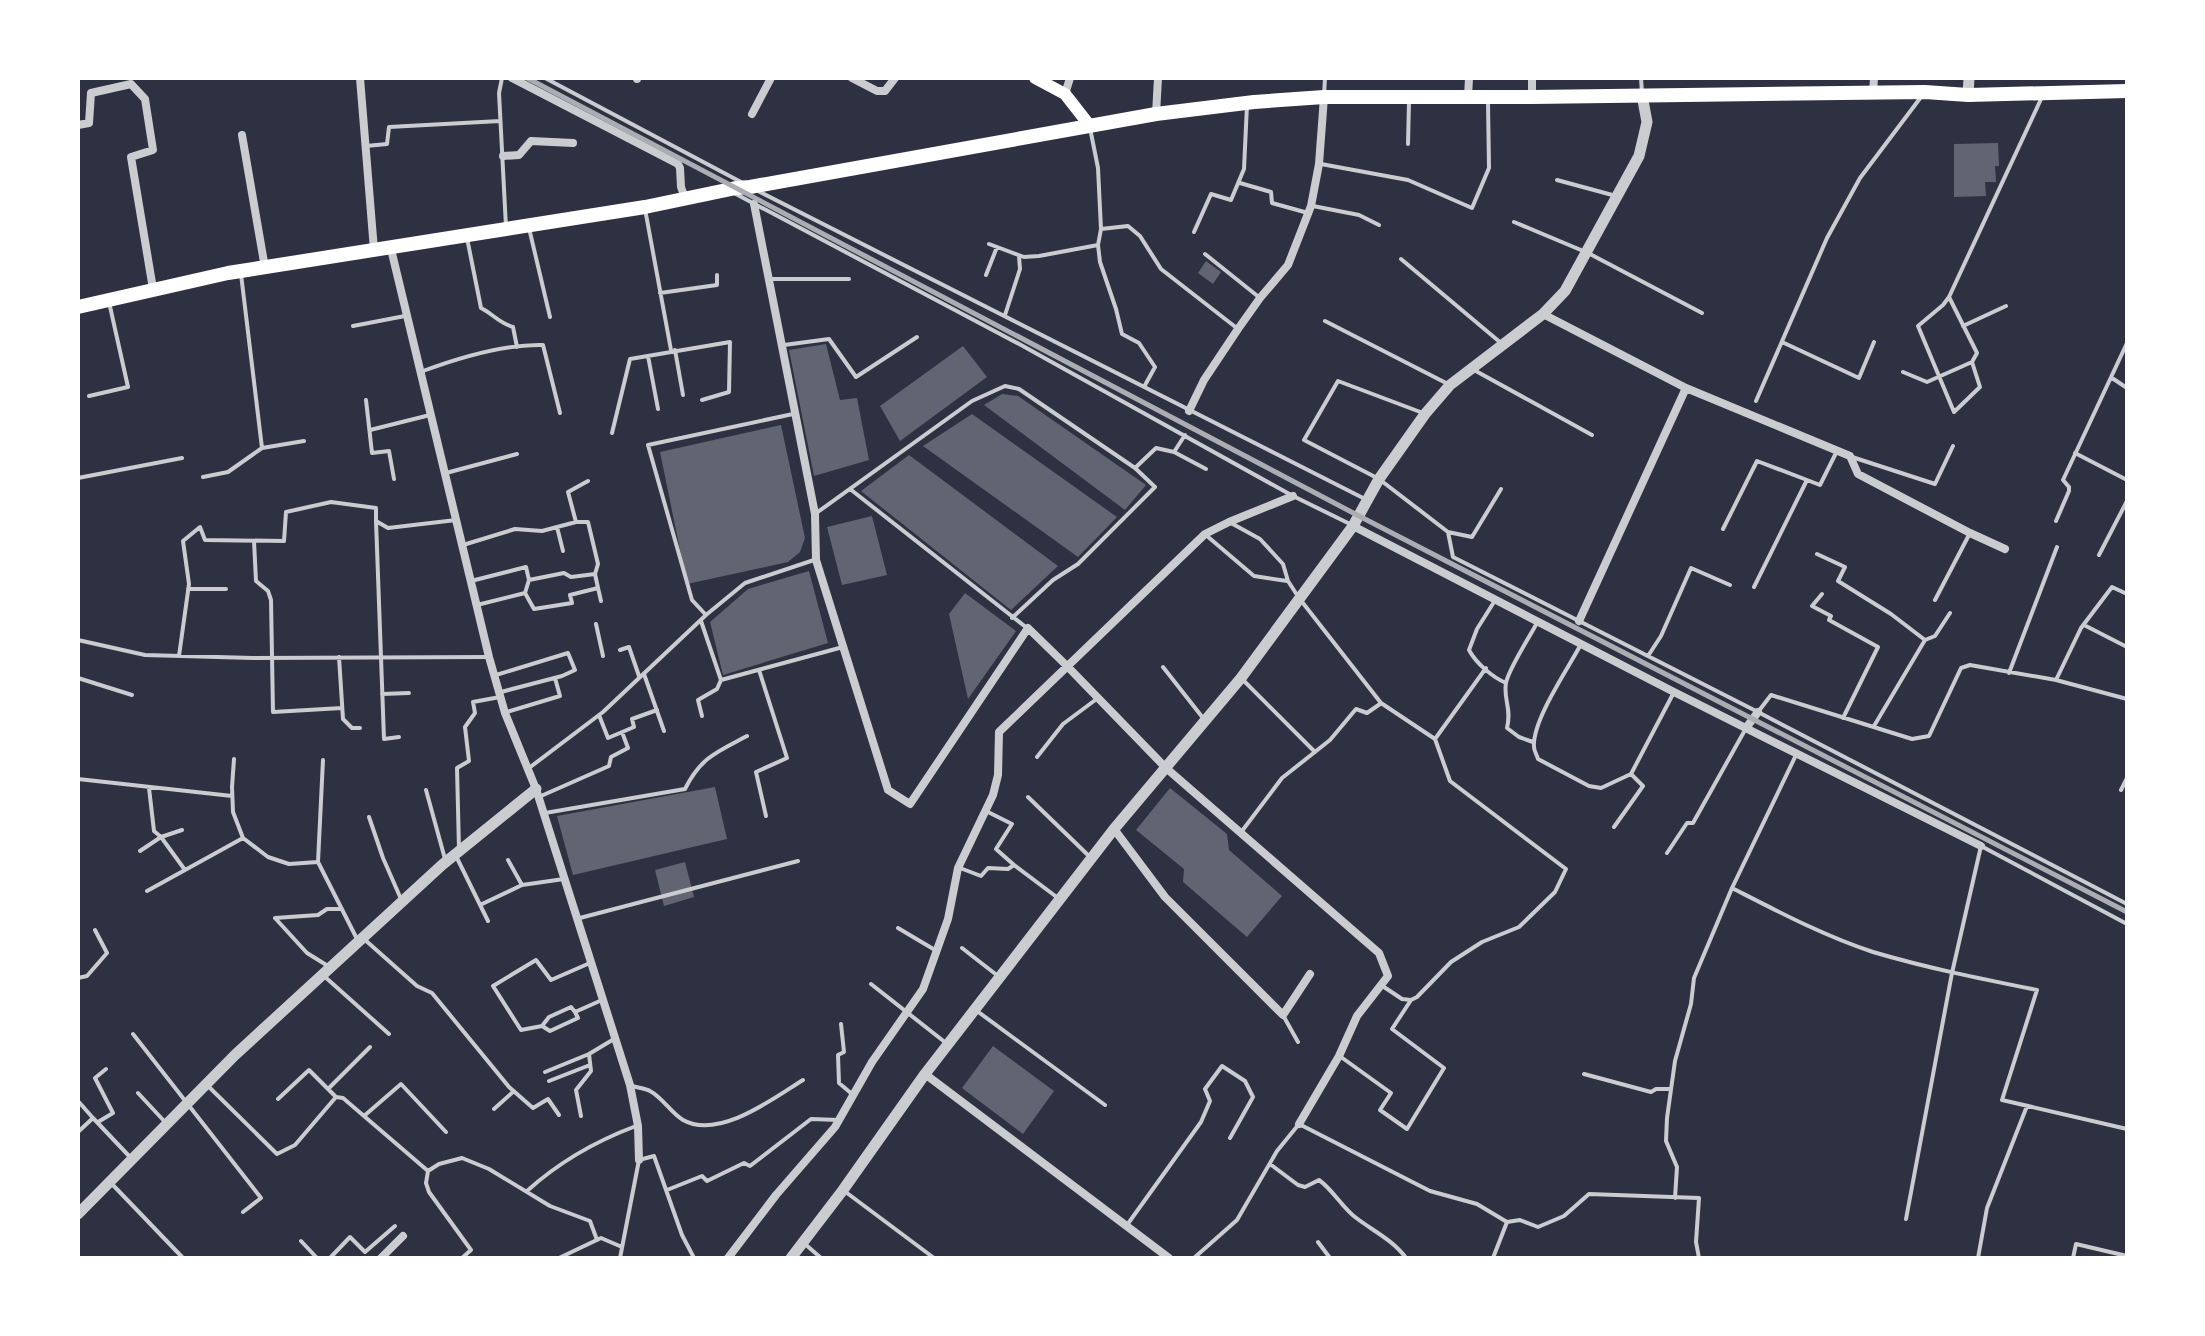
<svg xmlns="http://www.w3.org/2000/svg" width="2205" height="1336" font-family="'Fira Sans Condensed',sans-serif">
	<rect width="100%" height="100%" fill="#2d3142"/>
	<path fill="#626471" d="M 1998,143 L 1999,166 L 1995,166 L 1996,182 L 1985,182 L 1986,196 L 1954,197 L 1954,144 Z
		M 1206,261 L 1221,272 L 1213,284 L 1198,273 Z
		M 826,344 L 840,400 L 857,398 L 869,460 L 814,476 L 789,350 Z
		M 963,346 L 987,377 L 900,441 L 880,406 Z
		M 1002,394 L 1018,396 L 1146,485 L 1125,510 L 984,405 Z
		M 972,414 L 1117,517 L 1078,557 L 923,446 Z
		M 781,425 L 805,538 L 800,552 L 788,562 L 687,584 L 660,452 Z
		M 909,455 L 1058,566 L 1011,610 L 861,491 Z
		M 872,516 L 887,575 L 842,585 L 827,527 Z
		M 809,571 L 828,643 L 723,675 L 710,622 L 748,589 Z
		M 965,593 L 1016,631 L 968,699 L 949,614 Z
		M 715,787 L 727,839 L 573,875 L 557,816 Z
		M 1170,788 L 1227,834 L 1229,850 L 1282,896 L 1247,937 L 1183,882 L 1184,869 L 1136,830 Z
		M 685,862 L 694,897 L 664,906 L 655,870 Z
		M 993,1046 L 1054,1091 L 1023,1134 L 962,1088 Z"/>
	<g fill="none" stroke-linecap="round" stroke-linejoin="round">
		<path stroke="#caccd0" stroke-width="4" d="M 502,78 L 499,93 L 506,227
			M 545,78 L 741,182
			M 1641,78 L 1642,93
			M 1324,96 L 1325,78
			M 1090,128 L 1098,168 L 1101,229 L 1098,245 L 1100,262 L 1116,309 L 1122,334 L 1139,343 L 1155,367 L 1144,387
			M 1408,144 L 1409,102
			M 366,146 L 387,144 L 389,127 L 500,121
			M 1321,164 L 1408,180 L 1472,208 L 1489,168 L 1488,102
			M 1557,180 L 1616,196
			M 1240,183 L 1271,192 L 1272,203 L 1308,213
			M 756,190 L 1365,499
			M 734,193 L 1021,345 L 1293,496 L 1350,524
			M 1313,206 L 1359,215 L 1379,225
			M 645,209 L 671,350
			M 1514,222 L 1588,253 L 1702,313
			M 529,228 L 550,317
			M 1101,229 L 1128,226 L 1140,236 L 1161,269 L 1238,329
			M 1194,232 L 1211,194 L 1231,200 L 1244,169 L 1247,105
			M 467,238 L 481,308 C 493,314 499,323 513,327 L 517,347
			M 989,244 L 1024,257 L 1039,256 L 1098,245
			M 1205,254 L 1260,298
			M 1401,259 L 1501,343
			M 241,274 L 262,448
			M 986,275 L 997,247
			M 771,279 L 849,279
			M 660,293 L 717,285 L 717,275
			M 1949,297 L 1977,353 L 1972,362 L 1980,387 L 1954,412 L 1918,326 L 1943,305 L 1949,297 L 2042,97
			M 1005,315 L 1020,269 L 1019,256
			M 1325,321 L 1448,384
			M 353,326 L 405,316
			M 1963,326 L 2006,306
			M 1782,342 L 1859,378 L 1874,342
			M 784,345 L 829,339 L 856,377 L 917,337
			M 675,350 L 683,395
			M 648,356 L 658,409
			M 1474,370 L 1592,435
			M 423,371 C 458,358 505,344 543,345 L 560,413
			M 1903,372 L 1927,382 L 1972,362
			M 2112,378 L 2127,388
			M 89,396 L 128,387 L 109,302
			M 366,400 L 372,453 L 389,451 L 394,479
			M 1756,401 L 1827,238 L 1860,178 L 1921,97
			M 1423,413 L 1338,381 L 1304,440 L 1379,479 L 1448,532 L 1472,537 L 1501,489
			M 370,430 L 430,415
			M 612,433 L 630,359 L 730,342 L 729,392 L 702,400
			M 1174,452 L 1185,435
			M 2075,453 L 2127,480
			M 1852,457 L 1935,484 L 1953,446
			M 1135,468 L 1156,448 L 1174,452 L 1206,469
			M 446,473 L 517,454
			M 203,477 L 228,472 L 262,448 L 304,441
			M 78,478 L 182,458
			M 850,489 L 1027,628
			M 815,514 L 972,401 L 1005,386 L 1019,389 L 1135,468 L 1155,487 L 1078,564 L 1053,580 L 1012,618
			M 376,521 L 384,739 L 399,737
			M 2056,521 L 2069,491 L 2069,487 L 2063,480 L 2127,343
			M 576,522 L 568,492 L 588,481
			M 1231,523 L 1260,539 L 1283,564 L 1288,581 L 1299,598 L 1381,703 L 1435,739 L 1450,781 L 1566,869 L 1555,892 L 1519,927 L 1482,942 L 1451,962 L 1417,997 L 1411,1000 L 1392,1029 L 1444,1068 L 1407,1129 L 1380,1110 L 1391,1093 L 1341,1057
			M 557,527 L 563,551
			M 1723,529 L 1757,461 L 1807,480
			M 1448,532 L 1453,557 L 1758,712 L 2127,904
			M 1207,536 L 1254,576 L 1287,581
			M 254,541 L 256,581 L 268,591 L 271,600 L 273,712 L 342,708
			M 463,545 L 515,529 L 542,531 L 576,522 L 588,522 L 598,564 L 595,574 L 571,577 L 564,573 L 529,580
			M 1817,554 L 1845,567 L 1838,581 L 1891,614 L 1925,640 L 1935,636 L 1950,613
			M 2099,555 L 2127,501
			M 595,574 L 598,588
			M 529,580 L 525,593 L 534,609 L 572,603 L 570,595 L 598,588 L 601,601
			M 471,581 L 526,567 L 529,580
			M 1754,587 L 1807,480 L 1820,485 L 1836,453
			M 188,589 L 226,589
			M 1822,594 L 1812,606 L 1831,616 L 1829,620 L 1878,647 L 1843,718
			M 1935,600 L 1970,533
			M 1494,602 L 1477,629 L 1469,650 C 1476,663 1492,677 1506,683
			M 477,605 L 525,593
			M 706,615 L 692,600 L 648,445 L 793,414
			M 701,621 L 721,680 L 843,647
			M 596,624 L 603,656
			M 2084,625 L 2127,647
			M 78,640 L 145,655 L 253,658 L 489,657
			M 1580,646 C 1567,670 1532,721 1534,747 C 1534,751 1537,755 1538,759 L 1589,786 L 1601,788 L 1631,774
			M 620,650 L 629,647 L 639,676
			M 179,656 L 189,584 L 183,541 L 200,527 L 205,540 L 284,541 L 286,512 L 331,502 L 376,508 L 376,521 L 388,528 L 456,520
			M 1648,656 L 1661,636 L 1691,568 L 1730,585
			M 339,657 L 343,719 L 352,728 L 360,728
			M 1163,667 L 1203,718
			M 759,670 L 787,758 L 756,772 L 766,816
			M 2009,673 L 2057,547
			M 644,674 L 664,731
			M 496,675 L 568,653 L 575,670 L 562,676 L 501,692
			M 78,678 L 132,695
			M 1243,680 L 1315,752
			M 2056,680 L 2081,628 L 2112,587 L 2127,594
			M 382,694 L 409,693
			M 507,712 L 560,696 L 555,678
			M 1758,712 L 1771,695 L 1912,739 L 1929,736 L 1961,668 L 1970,665 L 2056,680 L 2127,699
			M 599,715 L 608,738 L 634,727 L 632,719 L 657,710
			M 702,716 L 698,700 L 717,689 L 721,680
			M 1874,726 L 1925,640
			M 1435,739 L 1486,668
			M 1533,742 L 1519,737 L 1507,728 C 1512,708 1503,699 1506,683 C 1508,670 1530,636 1537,623
			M 1037,757 L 1063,724 L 1098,698
			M 234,759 L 232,787 L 233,812 L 243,838 L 268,857 L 289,864 L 318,862 L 357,939
			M 529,768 L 603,712 L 706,615 L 745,583 L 814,560
			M 78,779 L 232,796
			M 149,788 L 154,831 L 161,837 L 185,870
			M 426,790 L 445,859
			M 2121,790 L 2127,778
			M 541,796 L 609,766 L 611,757 L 628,748 L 622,732
			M 1028,797 L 1090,857
			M 986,811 L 1012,824 L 996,849 L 1014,865
			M 545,813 L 685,789 C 701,757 717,752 747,736
			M 369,817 L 383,858 L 401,899
			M 1614,827 L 1643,786 L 1631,774 L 1673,694
			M 1242,831 L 1282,778 L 1330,740 L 1356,709 L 1367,713 L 1380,704
			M 459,849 L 457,768 L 469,761 L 465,727 L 475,713 L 473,702 L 500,697
			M 140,851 L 161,837 L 182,830
			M 1667,853 L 1687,823 L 1693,823 L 1745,730
			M 456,856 L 488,921
			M 318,862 L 323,760
			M 960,868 L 981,876 L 988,868 L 1008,869 L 1014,865 L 1058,898
			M 522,885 L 564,879
			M 1732,888 C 1777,911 1824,936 1873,952 C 1927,968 1982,979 2037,990 L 2002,1100 L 2127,1129
			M 147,891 L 243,838
			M 480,905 L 522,885 L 508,860
			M 275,918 L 307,953 L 328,966
			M 275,918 L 318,915 L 327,909 L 342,909
			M 576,919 L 798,861
			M 898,928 L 935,950
			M 364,939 L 417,986 L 432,993 L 509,1087 L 533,1108 L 548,1099 L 559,1115
			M 962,948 L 998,976
			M 590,963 L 551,980 L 536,960 L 493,986 L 521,1030 L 542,1026 L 550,1031 L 578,1018 L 575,1012 L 602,1000
			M 324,976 L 389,1034
			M 78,978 L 87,976 L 107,953 L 95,930
			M 871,984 L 946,1043
			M 1381,985 L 1402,999 L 1411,1000
			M 977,1011 L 1105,1105
			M 1284,1017 L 1298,1042
			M 841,1024 L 844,1052 L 838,1055 L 839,1083 L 852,1094
			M 542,1026 L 549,1017 L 571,1007 L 575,1012
			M 133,1034 L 261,1198 L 243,1212
			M 545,1072 L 589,1054
			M 1584,1074 L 1651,1092 L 1656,1089 L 1671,1089
			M 549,1081 L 590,1065
			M 208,1086 L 277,1154 L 295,1145 L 336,1097 L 343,1098 L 428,1171
			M 632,1086 C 638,1088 645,1088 650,1091 C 663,1098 671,1113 683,1120 C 719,1140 774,1098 803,1080
			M 328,1089 L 370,1047
			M 138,1093 L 165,1122
			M 278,1099 L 309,1070 L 336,1097
			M 78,1101 L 93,1118
			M 494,1109 L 514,1091
			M 364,1116 L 401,1084 L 446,1132
			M 581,1116 L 576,1090 L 591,1071 L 589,1054 L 614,1039
			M 98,1122 L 113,1113 L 95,1078 L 106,1069
			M 78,1132 L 93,1118 L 130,1157
			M 1270,1164 L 1298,1185 L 1305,1187 L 1319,1180 C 1333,1190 1342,1207 1355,1217 C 1373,1231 1393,1240 1406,1258
			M 428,1171 L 439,1164 L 462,1158 L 489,1169 L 550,1206 L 590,1221 L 597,1240
			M 428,1171 L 426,1183 L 429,1192 L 471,1250 L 462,1258
			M 111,1183 L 183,1258
			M 667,1190 L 702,1176 L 707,1181 L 744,1163 L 750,1166 L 811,1119 L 839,1120
			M 843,1190 L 934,1258
			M 527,1191 C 559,1162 596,1141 636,1126
			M 1675,1198 L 1677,1167 L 1666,1141 L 1667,1118 L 1675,1061 L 1691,1004 L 1694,978 L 1732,888 L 1797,753
			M 1906,1219 L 1952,973 L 1981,846 L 2127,924
			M 1127,1225 L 1201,1122 L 1210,1101 L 1205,1089 L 1222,1066 L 1245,1081 L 1253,1097 L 1230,1138
			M 301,1241 L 317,1258
			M 1318,1242 L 1330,1258
			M 805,1244 L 821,1258
			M 330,1258 L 350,1237 L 365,1252 L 395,1226
			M 559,1258 L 601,1238 L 622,1247
			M 620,1258 L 639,1160 L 654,1156 L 682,1235 L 693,1256
			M 1194,1258 L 1237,1220 L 1277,1151 L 1299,1124 L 1430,1191 L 1477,1204 L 1507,1222 L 1520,1220 L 1538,1227 L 1564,1216 L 1589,1194 L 1699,1198 L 1696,1242 L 1699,1258
			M 1493,1258 L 1507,1222
			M 1978,1258 L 1987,1208 L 2027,1106
			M 2073,1258 L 2076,1244 L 2127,1256"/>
		<path stroke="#caccd0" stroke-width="8" d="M 360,78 L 374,250
			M 512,78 L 678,164 L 680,168 L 681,187 L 685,198
			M 852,78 L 877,91 L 885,91 L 895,78
			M 1532,78 L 1532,97
			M 637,79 L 637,78
			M 1873,93 L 1874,78
			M 1065,94 L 1070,78
			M 1468,97 L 1469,78
			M 752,114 L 771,78
			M 1156,114 L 1158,78
			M 78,125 L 89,123 L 91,93 L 131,84 L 145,99 L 153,150 L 131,157 L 153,289
			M 242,135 L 265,268
			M 503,156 L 519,155 L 531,141 L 573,143
			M 754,204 L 815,514 L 816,560 L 888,790 L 910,804 L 1028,628 L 1067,666 L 1166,768 L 1379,953 L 1388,976 L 1357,1016 L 1339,1056 L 1299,1124
			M 391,249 L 489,657 L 505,713 L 536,789 L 630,1085 L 638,1126 L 639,1160
			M 1543,314 L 1686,388 L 1850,456 L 1858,474 L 1970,533 L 2005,549
			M 1189,411 L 1204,380 L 1238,329 L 1260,298 L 1288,265 L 1311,206 L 1319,164 L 1324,97
			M 1353,526 L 1674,692 L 1981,846
			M 1579,621 L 1686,388
			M 1746,728 L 1758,712
			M 1114,829 L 1165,897 L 1283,1015 L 1310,974
			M 925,1074 L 1169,1258
			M 381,1258 L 403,1236
			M 728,1258 L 776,1195 L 835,1127 L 872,1062 L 923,989 L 948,919 L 958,868 L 993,795 L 998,775 L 999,732 L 1205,534 L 1229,522 L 1293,496"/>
		<path stroke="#caccd0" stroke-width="11" d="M 1968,95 L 1969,78
			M 78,1214 L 235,1055 L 442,865 L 536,789
			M 791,1258 L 843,1190 L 925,1074 L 1114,829 L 1241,678 L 1353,526 L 1379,479 L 1425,414 L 1450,385 L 1543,314 L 1565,291 L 1639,156 L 1647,122 L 1642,95"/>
		<path stroke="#fff" stroke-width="12" d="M 1035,78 L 1065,94 L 1090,126"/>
		<path stroke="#fff" stroke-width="14" d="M 78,307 L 228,273 L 645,207 L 736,188 L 750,187 L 1156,114 L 1254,102 L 1324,97 L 1532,97 L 1925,92 L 1968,95 L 2127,91"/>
		<path stroke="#abadb3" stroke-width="5" d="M 527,78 L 1359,516 L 2127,912"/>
	</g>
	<rect width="2205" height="1336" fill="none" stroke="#ffffff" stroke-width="160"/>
</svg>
